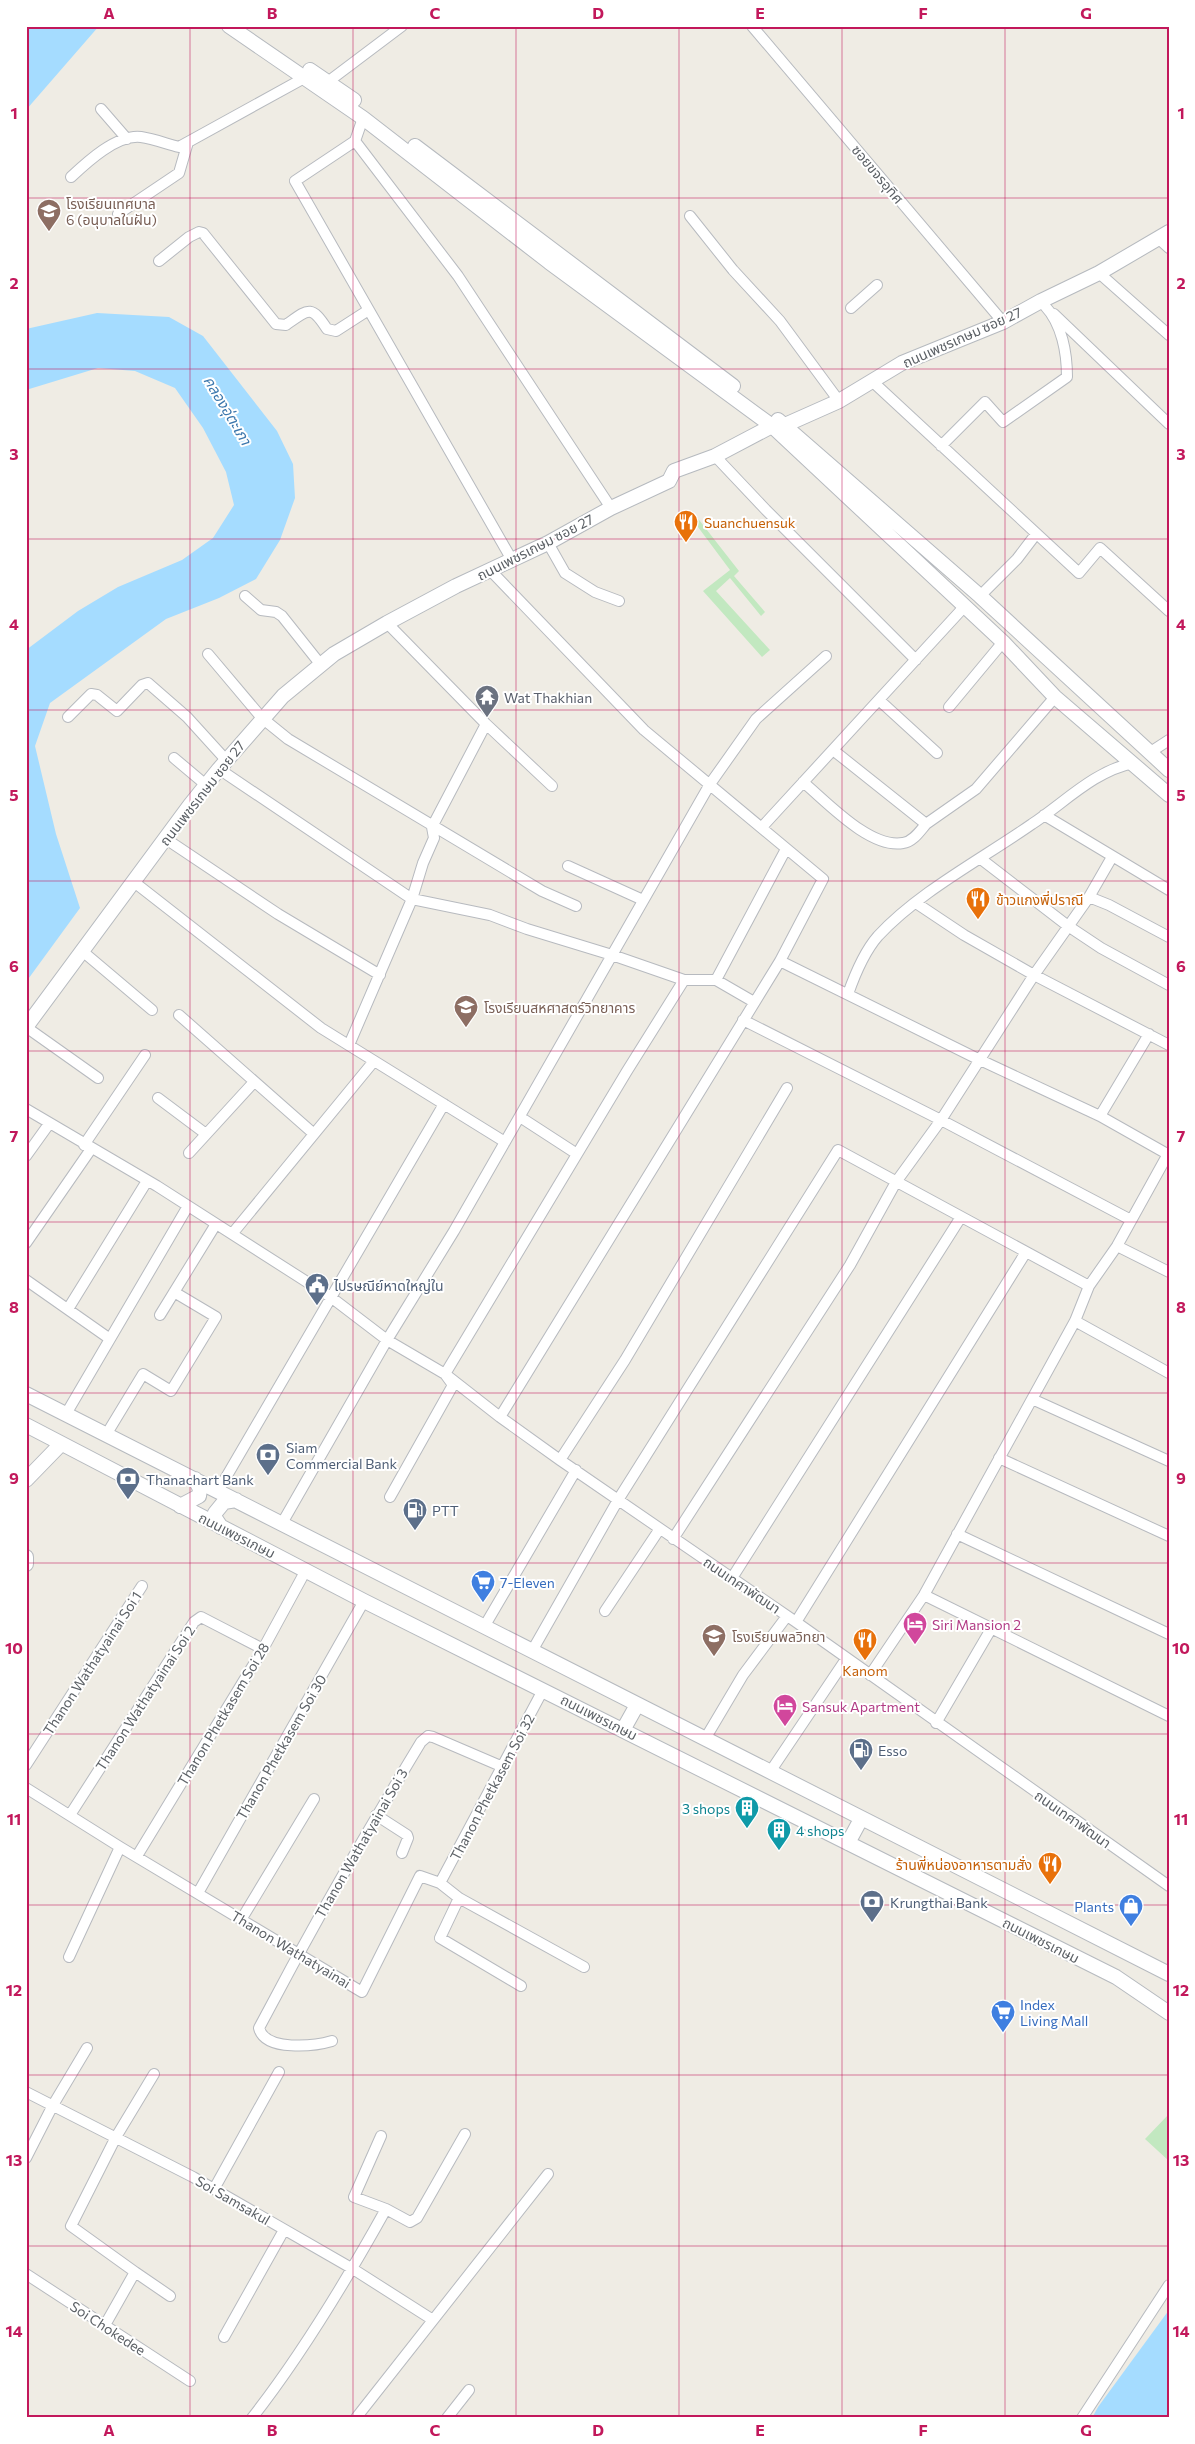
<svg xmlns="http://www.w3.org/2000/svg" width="1195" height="2444" font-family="Commissioner,'Noto Sans Thai',sans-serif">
	<rect width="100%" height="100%" fill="#efece4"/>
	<path fill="#c2e8c0" d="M 696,516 L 739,571 L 734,576 L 765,612 L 761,616 L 730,578 L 716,591 L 770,650 L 762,657 L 703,591 L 730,570 L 692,519 Z
		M 1169,2114 L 1169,2161 L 1145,2139 Z"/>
	<path fill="#a5dcff" d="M 29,26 L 99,26 L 26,110 L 26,29 Z
		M 97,313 L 169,317 L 203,336 L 277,431 L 293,464 L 295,498 L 280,540 L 256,579 L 219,598 L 166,619 L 50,703 L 35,746 L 56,834 L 80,908 L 26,982 L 26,650 L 78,611 L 118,587 L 182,560 L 213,538 L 234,505 L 226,472 L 203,428 L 175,388 L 135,371 L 98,368 L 26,390 L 26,329 Z
		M 1169,2310 L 1169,2418 L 1092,2418 L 1098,2407 Z"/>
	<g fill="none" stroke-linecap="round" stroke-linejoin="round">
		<defs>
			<path id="street" d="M 752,26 L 1003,322
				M 329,81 L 402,26
				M 101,109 L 127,139
				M 363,118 L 355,141 L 458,276 L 611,508
				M 355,141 L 295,181 L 512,560
				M 71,177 C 87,162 117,134 141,137 C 154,139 167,144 179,147 L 306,77
				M 118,214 L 179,173 L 188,142
				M 690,216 L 733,270 L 780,321 L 839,401
				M 1158,238 L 1169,248
				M 159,261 L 189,237 L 199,232 L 203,233 L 276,324 L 286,325 C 308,309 311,304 327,329 L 336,331 L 367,311
				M 1099,273 L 1169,335
				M 851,308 L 877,285
				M 1054,314 L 1169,424
				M 873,382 L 1079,573 L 1100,548 L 1169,611
				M 941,446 L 985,402 L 1003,422 L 1067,377 C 1067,353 1062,324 1045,306
				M 715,456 L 766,510 L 916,660
				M 548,543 L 565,573 L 595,592 L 619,601
				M 491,571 L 644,730 L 823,879 L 780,961 L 500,1417
				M 245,596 L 261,610 L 276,612 L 282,616 L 321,665
				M 980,596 L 1017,559 L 1036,534
				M 387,623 L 486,724 L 552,786
				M 208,654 L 262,718 L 288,739 L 542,891 L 576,906
				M 879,700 L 937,753
				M 949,707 L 1003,642
				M 68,717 L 91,694 L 97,695 L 117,711 L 142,685 L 148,683 L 187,717 L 227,761
				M 833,750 L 926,824 L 976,789 L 1055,697
				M 1149,753 L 1169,740
				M 174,758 L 206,785
				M 219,769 L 412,899 L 490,915 L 527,929 L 612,955 L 684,980 L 716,980 L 754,1002
				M 803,782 C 827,802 870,849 903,843 C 913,842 920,831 926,824
				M 1044,815 L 1169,890
				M 762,827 L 964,607
				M 166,839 L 278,914 L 380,975
				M 981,859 L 1068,926 L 1101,948 L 1169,985
				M 568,866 L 643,900
				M 134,882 L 321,1028 L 505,1142
				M 1089,897 L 1109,905 L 1169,937
				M 916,903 L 964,935 L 1034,975 L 1169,1045
				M 81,950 L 152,1010
				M 780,961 L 978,1059 L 1100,1116 L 1169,1155
				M 716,980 L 786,849
				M 848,994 C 855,974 864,952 878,936 C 920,891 982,859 1032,824 C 1064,803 1094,771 1133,763
				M 179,1015 L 314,1134
				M 743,1020 L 941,1120 L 1131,1220
				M 26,1027 L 98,1078
				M 349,1045 L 412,899 L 423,863 L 434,838 L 432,827 L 486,724
				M 158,1098 L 206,1134
				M 26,1109 L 157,1186 L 332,1298 L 387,1340 L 445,1374 L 500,1417 L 560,1460 L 796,1622 L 1169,1886
				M 1100,1116 L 1149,1034
				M 520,1117 L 577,1154
				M 84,1145 L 145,1055
				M 189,1153 L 254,1082
				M 26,1156 L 49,1124
				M 232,1234 L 374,1061
				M 26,1243 L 91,1149
				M 1117,1246 L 1169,1272
				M 26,1280 L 110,1339
				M 68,1309 L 147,1181
				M 160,1315 L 216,1224
				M 1075,1321 L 1169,1373
				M 1032,1399 L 1169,1461
				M 66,1414 L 188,1206
				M 106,1435 L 143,1374 L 171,1391 L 216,1317 L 174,1292
				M 999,1458 L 1169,1536
				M 560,1460 L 625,1360 L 787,1088
				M 218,1491 L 444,1104
				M 390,1497 L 453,1385 L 445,1374 L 627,1071 L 684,980
				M 281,1525 L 387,1340 L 454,1231 L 710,784 L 756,719 L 826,656
				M 957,1534 L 1169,1634
				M 673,1539 L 850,1265 L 896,1182 L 941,1120 L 1034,975 L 1089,897 L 1112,857
				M 732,1578 L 961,1217
				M 924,1595 L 1169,1716
				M 605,1611 L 659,1530
				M 796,1622 L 1026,1252
				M 484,1627 L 576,1470
				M 532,1651 L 618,1500 L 838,1150 L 1089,1286
				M 870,1675 L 924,1595 L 1075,1321 L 1089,1286 L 1117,1246 L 1168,1154
				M 936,1723 L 991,1629
				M 705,1739 L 743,1675 L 787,1616
				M 26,1765 L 142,1586
				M 770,1772 L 846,1659
				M 26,1788 L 120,1847 L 362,1992 L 420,1876 L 440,1883 L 459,1898 L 584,1967
				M 70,1815 L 194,1622 L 201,1617 L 263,1649
				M 376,1815 L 407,1835 L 408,1838 L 402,1853
				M 137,1856 L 263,1649 L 306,1570
				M 440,1883 L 543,1690
				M 198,1893 L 364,1601
				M 459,1898 L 440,1938 L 521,1986
				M 241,1920 L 314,1799
				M 69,1957 L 120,1847
				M 332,2041 C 315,2046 265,2052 259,2028 C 310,1931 364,1836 421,1742 L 428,1736 L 433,1737 L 503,1767
				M 26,2092 L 193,2177 L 353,2269 L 433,2320
				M 381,2136 L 354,2197 L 386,2209 L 410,2222 L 417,2218 L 465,2134
				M 26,2158 L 53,2105 L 87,2048
				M 214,2189 L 279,2072
				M 135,2272 L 170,2296
				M 26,2274 L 190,2381
				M 105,2325 L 135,2272 L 71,2226 L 116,2137 L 154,2074
				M 224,2337 L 284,2230
				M 252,2418 C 303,2353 346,2281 386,2209
				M 356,2418 L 548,2174
				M 447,2418 L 469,2390
				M 1082,2418 L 1169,2285"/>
			<path id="secondary" d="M 229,26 L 363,118 L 549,262 L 772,426 L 1003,642 L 1055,697 L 1169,795
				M 310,70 L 354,100
				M 415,146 L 733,386
				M 778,420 L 980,596 L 1169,770
				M 26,1027 L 190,805 L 219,769 L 283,696 L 334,654 L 387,623 L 456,586 L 548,543 L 611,508 L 669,481 L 674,471 L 715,456 L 772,426 L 785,425 L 839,401 L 902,363 L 1003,322 L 1041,301 L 1099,273 L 1169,232
				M 26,1394 L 1169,1974
				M 26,1425 L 364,1601 L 1116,1977 L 1169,2013
				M 26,1480 L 61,1444
				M 180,1506 L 199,1496 L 200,1489 L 195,1479
				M 221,1527 L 215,1518 L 215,1513 L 224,1502 L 236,1500
				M 26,1557 L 26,1564
				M 623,1730 L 637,1705
				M 848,1843 L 861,1819"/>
		</defs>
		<use href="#street" stroke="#b7babf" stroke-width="12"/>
		<use href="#secondary" stroke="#b6babf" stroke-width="16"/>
		<use href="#street" stroke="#fff" stroke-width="10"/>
		<use href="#secondary" stroke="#fff" stroke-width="14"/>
	</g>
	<path fill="none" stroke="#c2185b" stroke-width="1" stroke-opacity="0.55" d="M 190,26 L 190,2418M 353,26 L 353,2418M 516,26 L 516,2418M 679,26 L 679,2418M 842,26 L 842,2418M 1005,26 L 1005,2418M 26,198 L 1169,198M 26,369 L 1169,369M 26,539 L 1169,539M 26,710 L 1169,710M 26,881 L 1169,881M 26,1051 L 1169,1051M 26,1222 L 1169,1222M 26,1393 L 1169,1393M 26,1563 L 1169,1563M 26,1734 L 1169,1734M 26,1905 L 1169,1905M 26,2075 L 1169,2075M 26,2246 L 1169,2246"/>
	<defs>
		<symbol id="school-pin" viewBox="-11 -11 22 30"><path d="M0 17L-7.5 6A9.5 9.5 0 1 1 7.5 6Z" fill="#8d6e63" stroke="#fff"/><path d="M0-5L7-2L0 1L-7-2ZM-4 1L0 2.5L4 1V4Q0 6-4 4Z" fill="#fff"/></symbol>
		<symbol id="restaurant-pin" viewBox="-11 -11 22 30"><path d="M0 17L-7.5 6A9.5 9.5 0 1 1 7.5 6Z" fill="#e8710a" stroke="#fff"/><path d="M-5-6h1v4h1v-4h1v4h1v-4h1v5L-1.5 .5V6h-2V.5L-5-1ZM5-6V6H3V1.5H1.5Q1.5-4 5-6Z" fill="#fff"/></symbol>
		<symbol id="temple-pin" viewBox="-11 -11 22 30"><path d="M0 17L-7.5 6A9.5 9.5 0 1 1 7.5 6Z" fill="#6b7280" stroke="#fff"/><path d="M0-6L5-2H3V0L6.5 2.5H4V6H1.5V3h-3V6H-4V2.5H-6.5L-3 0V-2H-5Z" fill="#fff"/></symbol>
		<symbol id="civic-pin" viewBox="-11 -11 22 30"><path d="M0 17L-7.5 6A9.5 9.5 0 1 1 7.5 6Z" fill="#5c6f8a" stroke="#fff"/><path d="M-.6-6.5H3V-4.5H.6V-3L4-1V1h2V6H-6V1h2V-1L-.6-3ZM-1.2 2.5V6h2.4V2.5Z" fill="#fff"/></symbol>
		<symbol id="bank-pin" viewBox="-11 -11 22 30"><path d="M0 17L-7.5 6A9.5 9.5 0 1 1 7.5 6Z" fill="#5c6f8a" stroke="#fff"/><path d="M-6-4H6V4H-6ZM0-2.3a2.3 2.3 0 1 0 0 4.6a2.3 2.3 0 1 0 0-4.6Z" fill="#fff"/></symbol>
		<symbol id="fuel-pin" viewBox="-11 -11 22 30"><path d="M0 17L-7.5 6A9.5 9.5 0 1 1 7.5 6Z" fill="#5c6f8a" stroke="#fff"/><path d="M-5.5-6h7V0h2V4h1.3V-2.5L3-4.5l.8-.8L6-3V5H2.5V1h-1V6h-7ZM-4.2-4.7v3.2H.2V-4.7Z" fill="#fff"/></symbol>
		<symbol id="supermarket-pin" viewBox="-11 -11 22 30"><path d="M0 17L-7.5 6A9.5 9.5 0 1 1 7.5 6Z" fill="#3f7fe0" stroke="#fff"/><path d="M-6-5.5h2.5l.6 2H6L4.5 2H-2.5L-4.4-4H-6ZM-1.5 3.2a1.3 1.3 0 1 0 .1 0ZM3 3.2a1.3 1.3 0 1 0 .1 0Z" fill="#fff"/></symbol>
		<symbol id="hotel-pin" viewBox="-11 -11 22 30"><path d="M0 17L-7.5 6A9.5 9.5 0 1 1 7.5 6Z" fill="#d1479c" stroke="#fff"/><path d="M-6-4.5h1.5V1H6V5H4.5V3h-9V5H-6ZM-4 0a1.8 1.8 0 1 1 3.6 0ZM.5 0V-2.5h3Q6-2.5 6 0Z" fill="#fff"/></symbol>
		<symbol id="building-pin" viewBox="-11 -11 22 30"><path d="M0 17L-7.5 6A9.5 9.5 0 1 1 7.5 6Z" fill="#0f9aa8" stroke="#fff"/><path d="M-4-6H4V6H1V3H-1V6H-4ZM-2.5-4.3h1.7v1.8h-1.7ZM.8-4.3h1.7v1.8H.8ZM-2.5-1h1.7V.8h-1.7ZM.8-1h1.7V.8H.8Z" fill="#fff"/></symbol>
		<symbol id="shop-pin" viewBox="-11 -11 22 30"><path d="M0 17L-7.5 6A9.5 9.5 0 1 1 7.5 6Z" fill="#3f7fe0" stroke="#fff"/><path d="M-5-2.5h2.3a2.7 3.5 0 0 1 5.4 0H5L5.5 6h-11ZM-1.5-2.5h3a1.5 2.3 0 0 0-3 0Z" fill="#fff"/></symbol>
	</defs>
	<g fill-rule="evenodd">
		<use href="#school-pin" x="35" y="197" width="28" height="38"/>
		<use href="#restaurant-pin" x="672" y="508" width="28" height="38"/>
		<use href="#temple-pin" x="473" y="683" width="28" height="38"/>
		<use href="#restaurant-pin" x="964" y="885" width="28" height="38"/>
		<use href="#school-pin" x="452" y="993" width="28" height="38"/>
		<use href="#civic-pin" x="303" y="1271" width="28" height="38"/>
		<use href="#bank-pin" x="254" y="1441" width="28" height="38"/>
		<use href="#bank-pin" x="114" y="1465" width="28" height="38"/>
		<use href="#fuel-pin" x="401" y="1496" width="28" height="38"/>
		<use href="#supermarket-pin" x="469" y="1568" width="28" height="38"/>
		<use href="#hotel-pin" x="901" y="1610" width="28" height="38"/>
		<use href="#school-pin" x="700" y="1622" width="28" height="38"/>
		<use href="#restaurant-pin" x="851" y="1626" width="28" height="38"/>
		<use href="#hotel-pin" x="771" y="1692" width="28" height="38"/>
		<use href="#fuel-pin" x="847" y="1736" width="28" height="38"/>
		<use href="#building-pin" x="733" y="1794" width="28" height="38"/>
		<use href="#building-pin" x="765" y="1816" width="28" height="38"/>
		<use href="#restaurant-pin" x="1036" y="1850" width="28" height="38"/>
		<use href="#bank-pin" x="858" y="1888" width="28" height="38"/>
		<use href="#shop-pin" x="1117" y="1892" width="28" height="38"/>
		<use href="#supermarket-pin" x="989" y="1998" width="28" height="38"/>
	</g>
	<g text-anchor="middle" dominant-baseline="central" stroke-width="4" stroke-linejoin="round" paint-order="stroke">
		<g font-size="14" fill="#5c6166" stroke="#fff">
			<text transform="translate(878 174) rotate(50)">ซอยขจรอุทิศ</text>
			<text transform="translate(962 337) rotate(-24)">ถนนเพชรเกษม ซอย 27</text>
			<text transform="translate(535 547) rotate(-27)">ถนนเพชรเกษม ซอย 27</text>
			<text transform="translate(202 793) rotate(-52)">ถนนเพชรเกษม ซอย 27</text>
			<text transform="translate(237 1535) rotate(27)">ถนนเพชรเกษม</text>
			<text transform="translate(742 1585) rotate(34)">ถนนเทศาพัฒนา</text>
			<text transform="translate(92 1663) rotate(-57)">Thanon Wathatyainai Soi 1</text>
			<text transform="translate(145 1698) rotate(-57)">Thanon Wathatyainai Soi 2</text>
			<text transform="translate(223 1714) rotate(-59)">Thanon Phetkasem Soi 28</text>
			<text transform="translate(599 1717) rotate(27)">ถนนเพชรเกษม</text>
			<text transform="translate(281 1747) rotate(-60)">Thanon Phetkasem Soi 30</text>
			<text transform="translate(492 1787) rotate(-62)">Thanon Phetkasem Soi 32</text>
			<text transform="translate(1073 1819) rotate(35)">ถนนเทศาพัฒนา</text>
			<text transform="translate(361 1843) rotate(-60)">Thanon Wathatyainai Soi 3</text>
			<text transform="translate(1041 1940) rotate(27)">ถนนเพชรเกษม</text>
			<text transform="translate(291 1949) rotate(31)">Thanon Wathatyainai</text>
			<text transform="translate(233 2200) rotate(30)">Soi Samsakul</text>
			<text transform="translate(108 2328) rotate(33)">Soi Chokedee</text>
		</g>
		<g font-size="14" fill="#785e54" stroke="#fff" text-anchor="start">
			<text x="66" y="203">โรงเรียนเทศบาล<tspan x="66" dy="16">6 (อนุบาลในฝัน)</tspan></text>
			<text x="484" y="1007">โรงเรียนสหศาสตร์วิทยาคาร</text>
			<text x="732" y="1636">โรงเรียนพลวิทยา</text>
		</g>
		<g font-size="14" fill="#c56008" stroke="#fff" text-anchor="start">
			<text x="704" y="522">Suanchuensuk</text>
			<text x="996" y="899">ข้าวแกงพี่ปราณี</text>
			<text x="865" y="1670" text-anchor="middle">Kanom</text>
			<text x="1032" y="1864" text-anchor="end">ร้านพี่หน่องอาหารตามสั่ง</text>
		</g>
		<g font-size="14" fill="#5b616d" stroke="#fff" text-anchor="start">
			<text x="504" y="697">Wat Thakhian</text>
		</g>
		<g font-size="14" fill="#4e5e75" stroke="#fff" text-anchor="start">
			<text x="334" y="1285">ไปรษณีย์หาดใหญ่ใน</text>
			<text x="286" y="1447">Siam<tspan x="286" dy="16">Commercial Bank</tspan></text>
			<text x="146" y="1479">Thanachart Bank</text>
			<text x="432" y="1510">PTT</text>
			<text x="878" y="1750">Esso</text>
			<text x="890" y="1902">Krungthai Bank</text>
		</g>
		<g font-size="14" fill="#366cbe" stroke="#fff" text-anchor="start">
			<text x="500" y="1582">7-Eleven</text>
			<text x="1114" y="1906" text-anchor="end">Plants</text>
			<text x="1020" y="2004">Index<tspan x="1020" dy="16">Living Mall</tspan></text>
		</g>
		<g font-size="14" fill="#b23c85" stroke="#fff" text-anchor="start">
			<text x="932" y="1624">Siri Mansion 2</text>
			<text x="802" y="1706">Sansuk Apartment</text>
		</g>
		<g font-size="14" fill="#0d838f" stroke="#fff" text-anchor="end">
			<text x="730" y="1808">3 shops</text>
			<text x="796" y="1830" text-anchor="start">4 shops</text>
		</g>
		<g font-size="15" font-style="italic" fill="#3b77ad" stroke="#fff">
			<text transform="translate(228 410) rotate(59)">คลองอุ่ตะเภา</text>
		</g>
	</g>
	<rect width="1195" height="2444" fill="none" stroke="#ffffff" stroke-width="55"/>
	<rect x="28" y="28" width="1140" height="2388" fill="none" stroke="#c2185b" stroke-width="2"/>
	<g font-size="16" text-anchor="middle" font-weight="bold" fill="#c2185b">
		<text x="109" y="19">A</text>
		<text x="272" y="19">B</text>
		<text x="435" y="19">C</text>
		<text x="598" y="19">D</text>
		<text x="760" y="19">E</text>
		<text x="923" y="19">F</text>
		<text x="1086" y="19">G</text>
		<text x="14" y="119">1</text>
		<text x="1181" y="119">1</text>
		<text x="14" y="289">2</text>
		<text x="1181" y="289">2</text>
		<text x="14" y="460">3</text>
		<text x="1181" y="460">3</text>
		<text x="14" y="630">4</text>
		<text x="1181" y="630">4</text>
		<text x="14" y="801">5</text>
		<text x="1181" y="801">5</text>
		<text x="14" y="972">6</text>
		<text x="1181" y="972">6</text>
		<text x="14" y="1142">7</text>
		<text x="1181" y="1142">7</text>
		<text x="14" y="1313">8</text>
		<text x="1181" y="1313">8</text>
		<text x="14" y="1484">9</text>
		<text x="1181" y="1484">9</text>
		<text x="14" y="1654">10</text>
		<text x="1181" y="1654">10</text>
		<text x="14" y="1825">11</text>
		<text x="1181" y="1825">11</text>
		<text x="14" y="1996">12</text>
		<text x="1181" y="1996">12</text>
		<text x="14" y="2166">13</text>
		<text x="1181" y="2166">13</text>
		<text x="14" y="2337">14</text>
		<text x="1181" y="2337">14</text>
		<text x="109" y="2436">A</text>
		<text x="272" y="2436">B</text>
		<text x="435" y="2436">C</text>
		<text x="598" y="2436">D</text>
		<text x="760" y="2436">E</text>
		<text x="923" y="2436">F</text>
		<text x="1086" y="2436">G</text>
	</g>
</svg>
